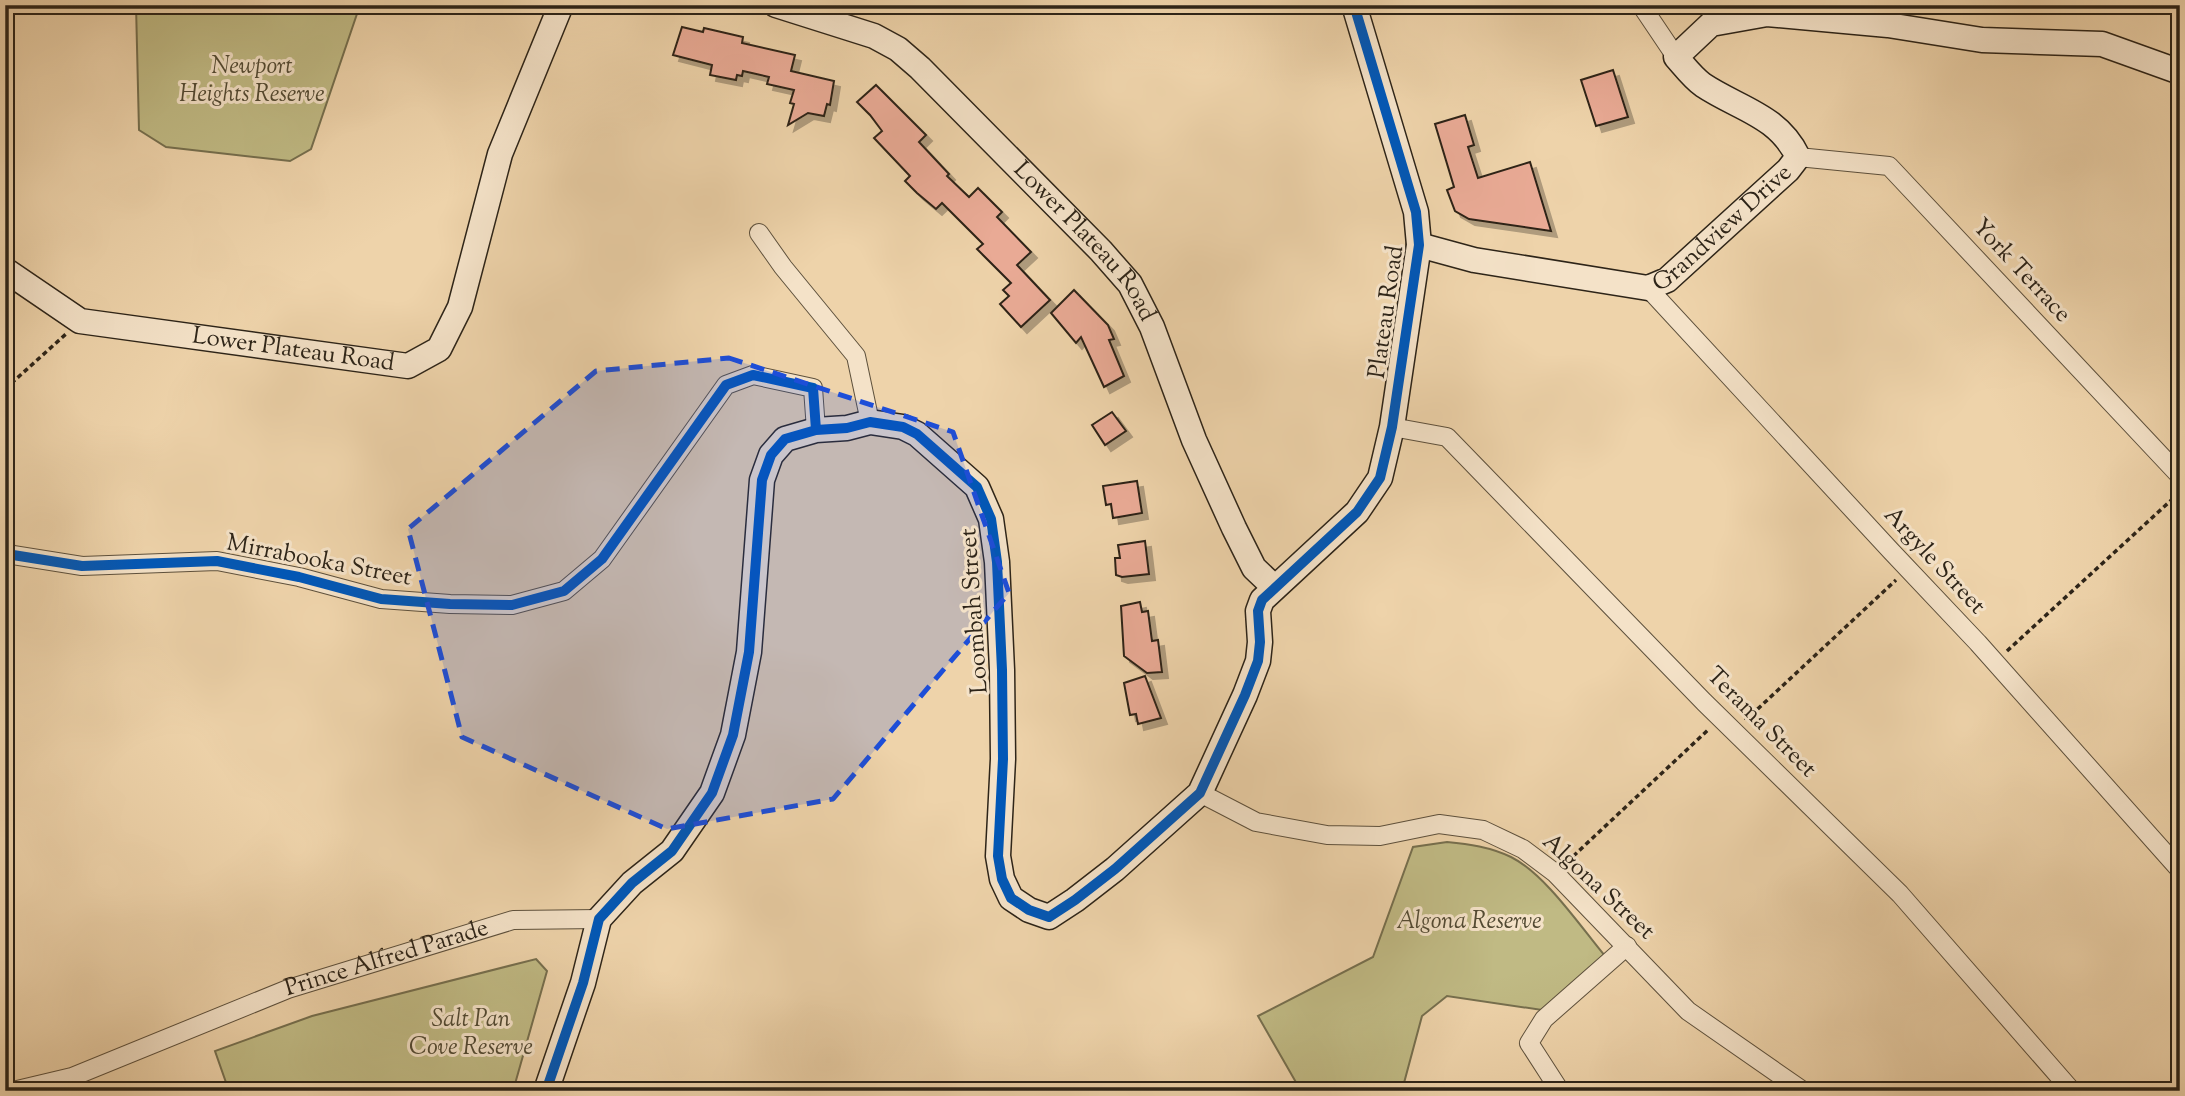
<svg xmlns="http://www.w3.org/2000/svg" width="2185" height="1096" font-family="'Sorts Mill Goudy',serif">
	<defs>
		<filter id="shadow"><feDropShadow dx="6" dy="6" stdDeviation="0" flood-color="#0004"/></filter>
	</defs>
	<rect width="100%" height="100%" fill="#eed3aa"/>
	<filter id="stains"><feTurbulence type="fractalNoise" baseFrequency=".00286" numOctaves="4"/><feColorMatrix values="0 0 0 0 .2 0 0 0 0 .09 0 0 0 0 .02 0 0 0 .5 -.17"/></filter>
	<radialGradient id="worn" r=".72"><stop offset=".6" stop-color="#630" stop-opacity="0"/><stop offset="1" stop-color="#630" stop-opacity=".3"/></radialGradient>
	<path fill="#c0ba84" stroke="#766f4e" stroke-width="2" d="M 136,5 L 360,5 L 311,149 L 290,161 L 166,147 L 139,130 Z
		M 1447,842 C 1469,844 1490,847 1511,857 C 1545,874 1580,926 1605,956 L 1542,1010 L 1447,996 L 1422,1016 L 1404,1083 L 1408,1091 L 1301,1091 L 1258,1016 L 1373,957 L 1413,847 Z
		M 536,959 L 547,971 L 513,1091 L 229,1091 L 215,1051 L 312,1016 Z"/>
	<path fill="#e9aa95" stroke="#2d2418" stroke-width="2" filter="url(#shadow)" d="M 682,27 L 703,32 L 704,28 L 743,37 L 742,43 L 795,55 L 791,71 L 834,81 L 830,105 L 827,104 L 824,116 L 808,113 L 788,125 L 794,104 L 790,103 L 794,90 L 767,84 L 769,77 L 743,71 L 742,76 L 737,75 L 736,80 L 710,75 L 712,65 L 673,55 Z
		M 1613,70 L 1628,117 L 1596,126 L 1581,80 Z
		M 876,85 L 926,135 L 919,142 L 949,174 L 947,176 L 969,197 L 978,188 L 1002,212 L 997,217 L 1031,252 L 1017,265 L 1050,300 L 1021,327 L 1000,304 L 1009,296 L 1003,290 L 1011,283 L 977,249 L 983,244 L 942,203 L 936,209 L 917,193 L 905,181 L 910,176 L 874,138 L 882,131 L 870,115 L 857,102 Z
		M 1465,115 L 1474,145 L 1468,147 L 1478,178 L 1530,162 L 1551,231 L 1469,219 L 1455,211 L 1447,190 L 1454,187 L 1435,124 Z
		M 1074,290 L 1108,325 L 1114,339 L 1109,340 L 1124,376 L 1104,387 L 1081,337 L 1076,343 L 1051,313 Z
		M 1112,412 L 1126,431 L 1105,445 L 1092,425 Z
		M 1137,481 L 1142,513 L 1113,518 L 1111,504 L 1106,505 L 1103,486 Z
		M 1145,541 L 1149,574 L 1122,577 L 1116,575 L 1115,558 L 1120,558 L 1118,545 Z
		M 1140,602 L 1142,612 L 1148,611 L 1152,641 L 1158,640 L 1162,672 L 1147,673 L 1124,656 L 1121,606 Z
		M 1145,676 L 1161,718 L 1138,724 L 1136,714 L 1130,715 L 1124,683 Z"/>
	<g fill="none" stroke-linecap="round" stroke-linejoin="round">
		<defs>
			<g id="street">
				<path d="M 1641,5 L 1676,57"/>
				<path d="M 1798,157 L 1889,166 L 2180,476"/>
				<path d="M 759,233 L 783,267 L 856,356 L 870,422"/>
				<path d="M 1648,288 L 1891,551 L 1978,643 L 2180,870"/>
				<path d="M 1392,427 L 1447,437 L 1704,702 L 1900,894 L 2072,1091"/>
				<path d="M 5,551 L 13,555 L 82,566 L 217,561 L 299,577 L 381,599 L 450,604 L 512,605 L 564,591 L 602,559 L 726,385 L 753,375 L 813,388 L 816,430"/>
				<path d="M 1200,793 L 1256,822 L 1327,835 L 1380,836 L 1439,824 L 1483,830 L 1523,849 L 1555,873 L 1688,1011 L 1803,1091"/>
				<path id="s1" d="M 13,1091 L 72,1077 L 288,989 L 513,920 L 599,919"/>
				<path d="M 1560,1091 L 1529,1043 L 1544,1019 L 1627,946"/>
			</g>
			<g id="secondary">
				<path id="s2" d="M 776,5 L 874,36 L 898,49 L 920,68 L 1101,251 L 1130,284 L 1152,327 L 1194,440 L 1234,528 L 1254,568 L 1274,587"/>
				<path id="s3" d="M 1419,245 L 1474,260 L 1648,288 L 1667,280 L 1788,170 L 1798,157 C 1778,115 1739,109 1703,85 C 1693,78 1684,66 1676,57 L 1711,24 L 1767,14 L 1888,25 L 1982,40 L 2102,44 L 2180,72"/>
				<path id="s4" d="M 5,270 L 80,321 L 408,366 L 439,349 L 460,307 L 500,154 L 561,5"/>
				<path d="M 546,1091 L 583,983 L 599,919 L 632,883 L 672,851 L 712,793 L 733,735 L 749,652 L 762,480 L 771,455 L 785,439 L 816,430 L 847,428 L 870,422 L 903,427 L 917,434 L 977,487 L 991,519 L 997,562 L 1002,670 L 1003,759 L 998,856 L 1002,879 L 1011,898 L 1029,910 L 1049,917 L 1075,900 L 1115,869 L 1200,793 L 1245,695 L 1258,661 L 1260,642 L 1258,611 L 1262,600 L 1357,512 L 1380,478 L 1392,427 L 1419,245 L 1416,212 L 1354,5"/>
			</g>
		</defs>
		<use href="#street" stroke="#5d503c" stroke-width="20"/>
		<use href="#secondary" stroke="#2d2418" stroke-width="27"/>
		<path stroke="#2d2418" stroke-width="3.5" stroke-dasharray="5 3.5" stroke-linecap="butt" d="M 5,389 L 66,334
			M 2007,651 L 2179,493
			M 1744,718 L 1748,718 L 1896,580
			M 1567,862 L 1709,729"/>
		<use href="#street" stroke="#f4e2c8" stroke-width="18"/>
		<use href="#secondary" stroke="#f4e2c8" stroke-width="24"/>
		<defs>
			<path id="cycleway" d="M 5,551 L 13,555 L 82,566 L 217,561 L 299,577 L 381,599 L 450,604 L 512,605 L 564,591 L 602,559 L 726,385 L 753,375 L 813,388 L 816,430
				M 546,1091 L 583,983 L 599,919 L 632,883 L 672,851 L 712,793 L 733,735 L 749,652 L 762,480 L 771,455 L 785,439 L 816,430 L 847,428 L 870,422 L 903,427 L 917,434 L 977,487 L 991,519 L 997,562 L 1002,670 L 1003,759 L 998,856 L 1002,879 L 1011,898 L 1029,910 L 1049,917 L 1075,900 L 1115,869 L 1200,793 L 1245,695 L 1258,661 L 1260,642 L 1258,611 L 1262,600 L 1357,512 L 1380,478 L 1392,427 L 1419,245 L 1416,212 L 1354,5"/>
		</defs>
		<use href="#cycleway" stroke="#f4e2c8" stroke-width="15"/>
		<use href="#cycleway" stroke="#0057b8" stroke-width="10"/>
	</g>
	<path fill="#1d4ed8" fill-opacity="0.2" stroke="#1d4ed8" stroke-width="5" stroke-dasharray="14 9" stroke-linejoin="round" d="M 729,358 L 953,432 L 1009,593 L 833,799 L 667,829 L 462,737 L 408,529 L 596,371 Z"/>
	<g text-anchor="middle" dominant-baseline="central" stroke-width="6" stroke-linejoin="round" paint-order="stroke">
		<g font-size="24" font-style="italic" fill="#524a33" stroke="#f4e2c8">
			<text x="252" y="67">Newport<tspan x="252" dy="28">Heights Reserve</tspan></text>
			<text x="1469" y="922">Algona Reserve</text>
			<text x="471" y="1020">Salt Pan<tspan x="471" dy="28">Cove Reserve</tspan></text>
		</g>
		<g font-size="24" fill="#2d2418" stroke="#f4e2c8">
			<text stroke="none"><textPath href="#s3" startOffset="329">Grandview Drive</textPath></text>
			<text stroke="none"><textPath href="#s2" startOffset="399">Lower Plateau Road</textPath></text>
			<text transform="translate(2021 271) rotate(47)">York Terrace</text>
			<text transform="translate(1387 312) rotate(-82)">Plateau Road</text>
			<text stroke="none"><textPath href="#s4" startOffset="306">Lower Plateau Road</textPath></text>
			<text transform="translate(319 561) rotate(11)">Mirrabooka Street</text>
			<text transform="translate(1934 561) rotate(47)">Argyle Street</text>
			<text transform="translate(975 611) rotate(-94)">Loombah Street</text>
			<text transform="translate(1761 723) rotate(45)">Terama Street</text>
			<text transform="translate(1598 887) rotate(43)">Algona Street</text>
			<text stroke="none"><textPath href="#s1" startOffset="397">Prince Alfred Parade</textPath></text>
		</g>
	</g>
	<rect width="2185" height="1096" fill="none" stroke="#eed3aa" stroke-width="28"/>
	<rect x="7" y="7" width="2171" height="1082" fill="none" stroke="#2d2418" stroke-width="3.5"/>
	<rect x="14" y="14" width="2157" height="1068" fill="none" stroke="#2d2418" stroke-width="2"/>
	<rect width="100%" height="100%" filter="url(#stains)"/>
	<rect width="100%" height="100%" fill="url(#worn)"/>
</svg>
